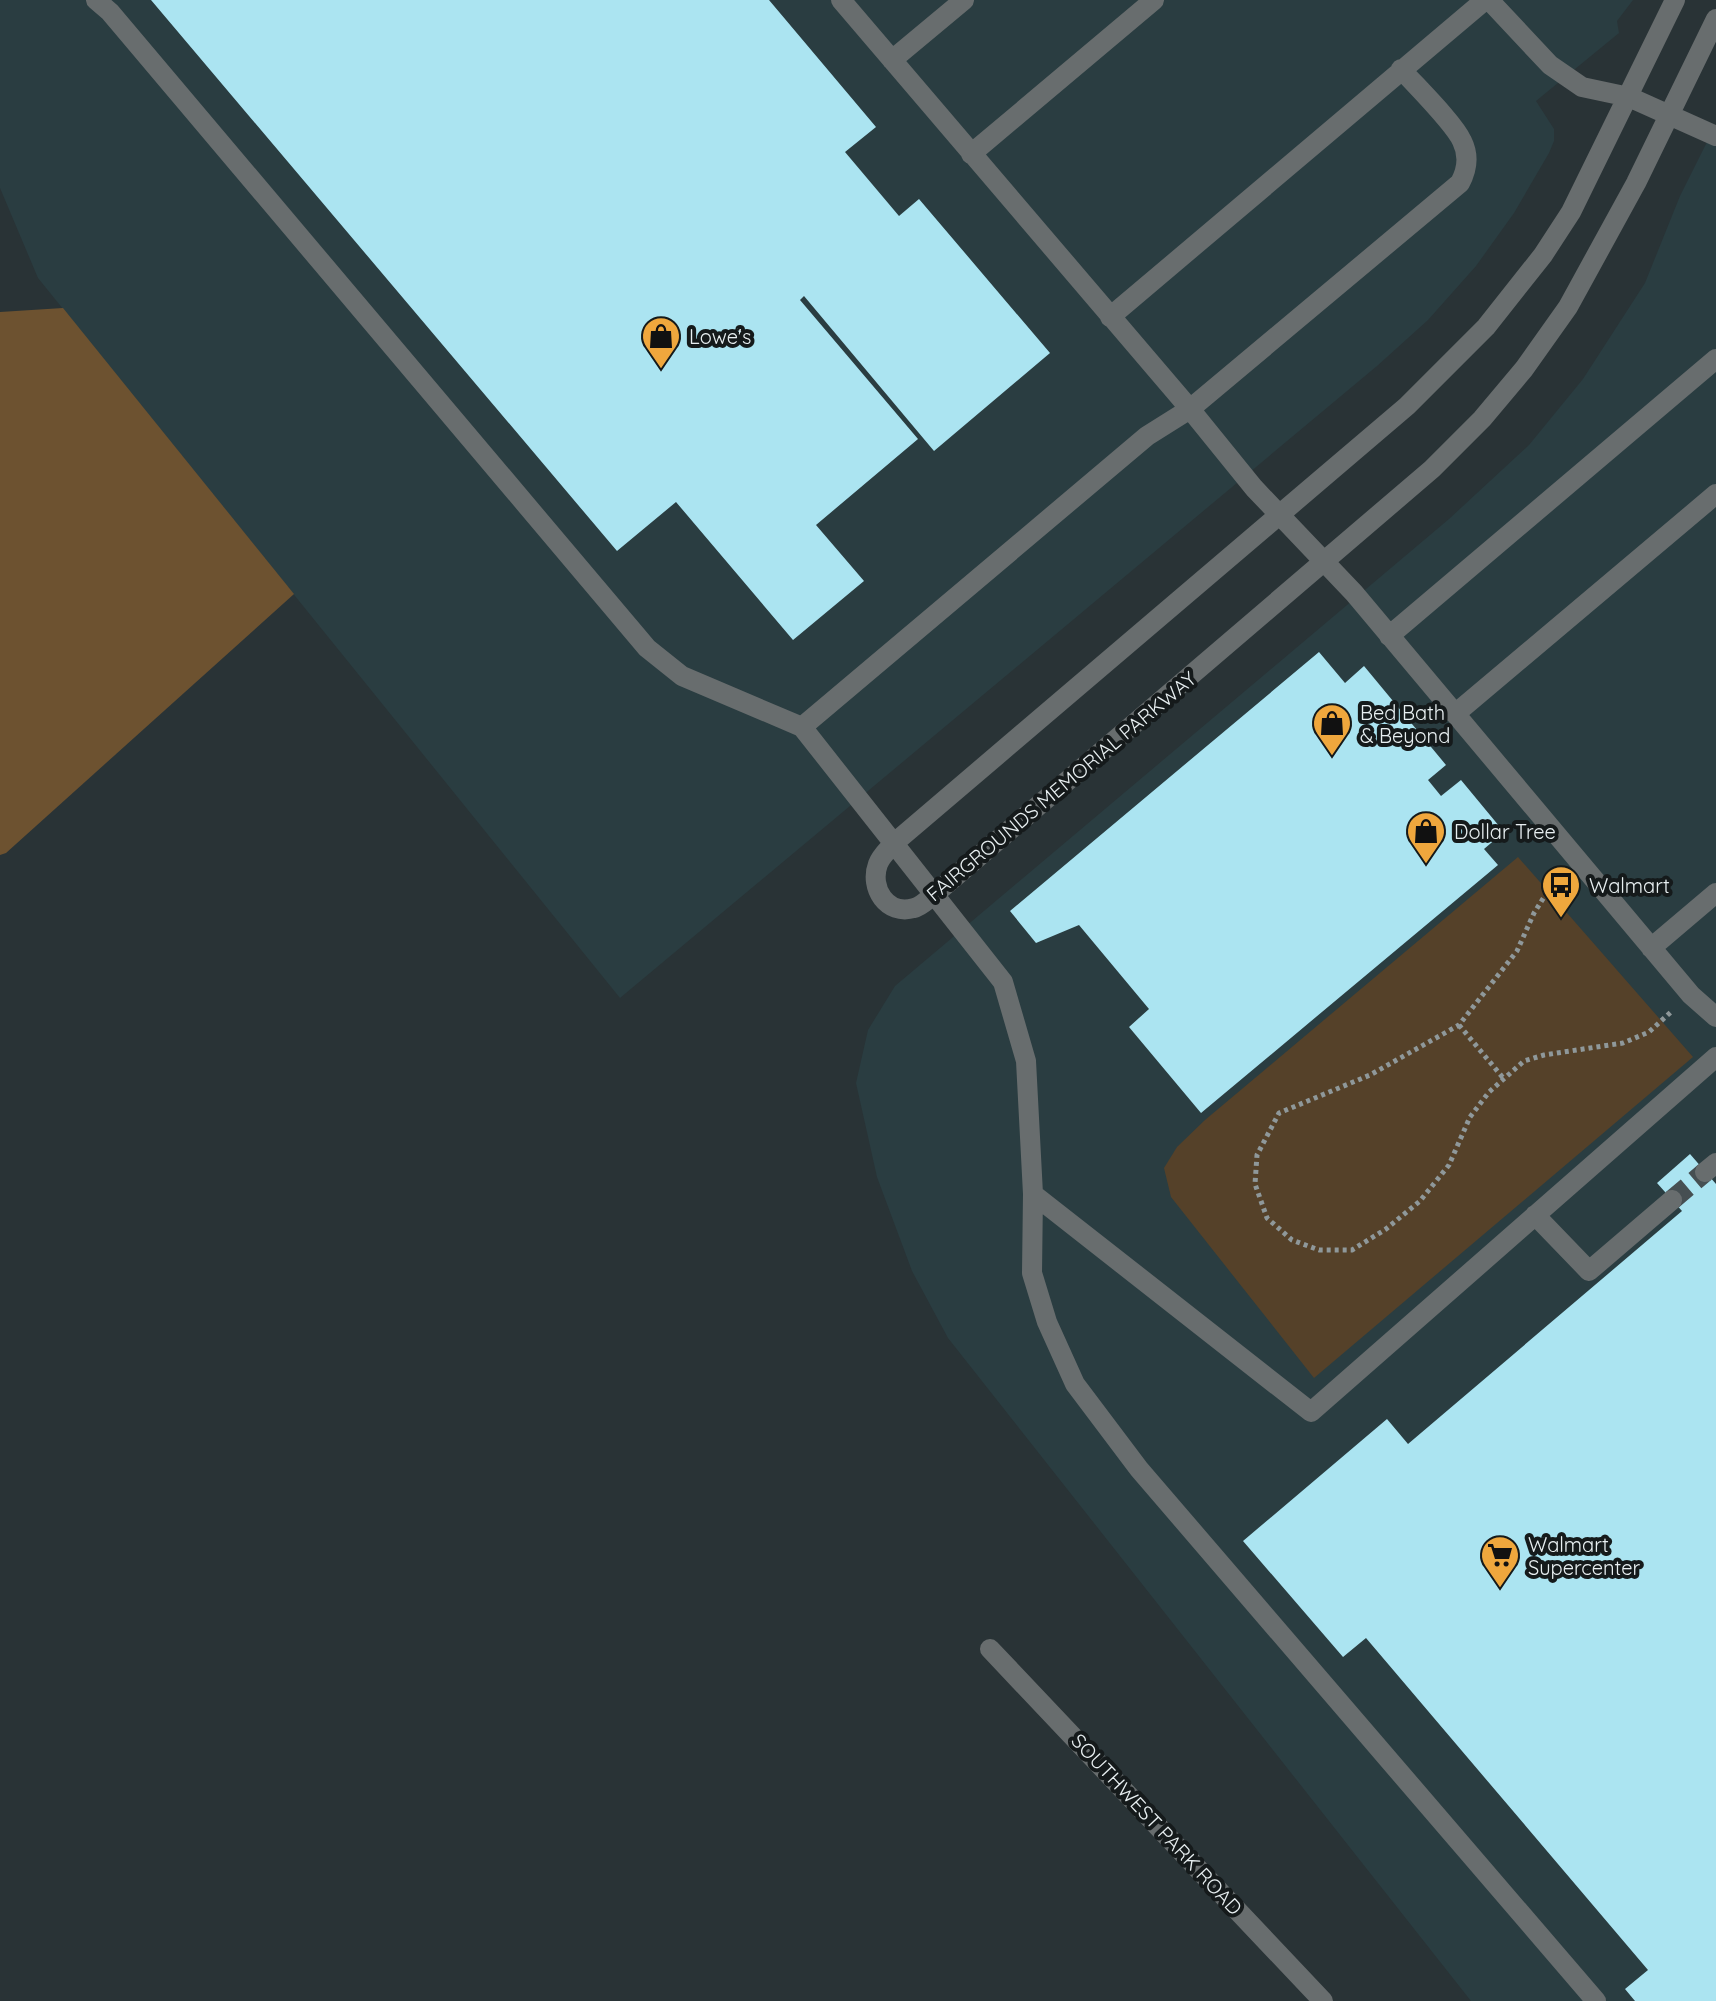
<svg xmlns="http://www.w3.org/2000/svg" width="1716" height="2001" font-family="Quicksand,sans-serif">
	<rect width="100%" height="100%" fill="#293336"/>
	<path fill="#2a3d41" d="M 0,0 L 1633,0 L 1617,21 L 1619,33 L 1536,101 L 1554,129 L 1554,141 L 1549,153 L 1514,213 L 1476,266 L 1428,320 L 1377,366 L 620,998 L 38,278 L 0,188 Z
		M 1716,124 L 1716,2001 L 1471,2001 L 948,1338 L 912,1271 L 877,1177 L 856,1083 L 868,1030 L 895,986 L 1449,519 L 1529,445 L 1583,379 L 1645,283 L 1680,196 Z"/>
	<path fill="#554129" d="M 1518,857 L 1693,1057 L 1314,1378 L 1171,1197 L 1164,1168 L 1177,1147 L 1205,1120 Z"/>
	<path fill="#6d5230" d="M 63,308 L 294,594 L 6,853 L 0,855 L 0,312 Z"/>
	<path fill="#abe4f1" d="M 151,0 L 769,0 L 876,127 L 845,152 L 899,216 L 919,199 L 1050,353 L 934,451 L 804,296 L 800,300 L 918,439 L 816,525 L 864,581 L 793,640 L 676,502 L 617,551 Z
		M 1319,652 L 1345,683 L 1364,666 L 1446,765 L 1428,780 L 1441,796 L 1461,780 L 1504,832 L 1484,849 L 1498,865 L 1201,1113 L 1129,1027 L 1149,1009 L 1079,925 L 1036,943 L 1010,911 Z
		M 1690,1154 L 1716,1184 L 1716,2001 L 1635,2001 L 1625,1989 L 1648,1970 L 1366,1638 L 1343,1657 L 1243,1541 L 1387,1419 L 1408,1444 L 1682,1211 L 1657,1183 Z"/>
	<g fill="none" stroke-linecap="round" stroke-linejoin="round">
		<path stroke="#464f52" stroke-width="20" stroke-dasharray="20 10" stroke-linecap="butt" d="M 1672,1200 L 1705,1172"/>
		<path stroke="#8f989a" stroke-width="5" stroke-dasharray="4 4" stroke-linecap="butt" d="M 1556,878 L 1534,913 L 1517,951 L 1459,1025 L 1370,1075 L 1279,1113 L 1257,1155 L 1255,1184 L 1267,1218 L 1292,1240 L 1319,1250 L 1352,1250 L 1386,1229 L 1420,1201 L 1449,1165 L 1470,1117 L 1489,1092 L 1524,1061 L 1544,1055 L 1623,1043 L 1649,1032 L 1672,1011
			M 1459,1025 L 1504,1079"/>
		<path stroke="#686d6e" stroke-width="20" d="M 96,0 L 110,12 L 647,648 L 682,676 L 802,727 L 1003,982 L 1026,1061 L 1033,1194 L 1032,1273 L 1047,1322 L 1075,1384 L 1139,1469 L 1596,2001
			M 841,0 L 1190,409 L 1254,488 L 1354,593 L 1691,995 L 1716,1017
			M 1489,0 L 1550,65 L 1582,87 L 1629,97 L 1716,136
			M 1675,0 L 1571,212 L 1543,255 L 1486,327 L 1407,406 L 893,844 C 888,850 881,856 878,864 C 869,888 887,916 914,908 C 921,907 929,898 935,894 L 1432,469 L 1482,419 L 1524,369 L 1568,307 L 1636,183 L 1716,19
			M 892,60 L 964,0
			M 971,154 L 1154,0
			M 1110,317 L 1485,0
			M 1389,636 L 1716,359
			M 1455,714 L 1716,494
			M 802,727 L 1147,436 L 1190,409 L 1460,183 C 1467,170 1469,155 1462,141 C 1454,123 1416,86 1401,69
			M 1651,948 L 1716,893
			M 1705,1172 L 1716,1163
			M 1033,1194 L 1311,1412 L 1716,1057
			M 1535,1215 L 1589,1271 L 1672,1200
			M 990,1649 L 1323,2001"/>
	</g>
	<defs>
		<symbol id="shop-pin" viewBox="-11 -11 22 30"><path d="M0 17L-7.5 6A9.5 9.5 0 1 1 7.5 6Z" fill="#efa73d" stroke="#151a1b"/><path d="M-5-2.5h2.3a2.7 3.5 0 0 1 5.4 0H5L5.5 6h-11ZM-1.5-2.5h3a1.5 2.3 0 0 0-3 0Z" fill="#111"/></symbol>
		<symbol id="bus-pin" viewBox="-11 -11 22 30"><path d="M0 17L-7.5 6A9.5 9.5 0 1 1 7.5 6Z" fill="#efa73d" stroke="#151a1b"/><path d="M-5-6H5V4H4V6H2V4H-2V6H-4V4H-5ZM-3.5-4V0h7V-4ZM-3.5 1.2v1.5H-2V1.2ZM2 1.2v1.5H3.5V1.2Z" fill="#111"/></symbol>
		<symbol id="supermarket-pin" viewBox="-11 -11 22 30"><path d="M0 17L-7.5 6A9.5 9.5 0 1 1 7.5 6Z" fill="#efa73d" stroke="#151a1b"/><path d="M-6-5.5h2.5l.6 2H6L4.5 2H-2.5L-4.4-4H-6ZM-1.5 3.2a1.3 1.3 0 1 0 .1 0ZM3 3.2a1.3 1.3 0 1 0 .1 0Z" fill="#111"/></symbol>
	</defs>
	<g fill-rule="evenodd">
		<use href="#shop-pin" x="639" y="314" width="44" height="60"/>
		<use href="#shop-pin" x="1310" y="701" width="44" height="60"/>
		<use href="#shop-pin" x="1404" y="809" width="44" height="60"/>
		<use href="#bus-pin" x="1539" y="863" width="44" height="60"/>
		<use href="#supermarket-pin" x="1478" y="1533" width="44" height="60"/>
	</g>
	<g text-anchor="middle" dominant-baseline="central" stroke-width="8" stroke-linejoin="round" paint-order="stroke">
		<g font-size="20" fill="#e9f0f2" stroke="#151a1b" text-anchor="start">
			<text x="689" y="336">Lowe's</text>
			<text x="1360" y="712">Bed Bath<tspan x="1360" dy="23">&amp; Beyond</tspan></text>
			<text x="1454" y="831">Dollar Tree</text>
			<text x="1589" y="885">Walmart</text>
			<text x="1528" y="1544">Walmart<tspan x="1528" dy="23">Supercenter</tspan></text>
		</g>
		<g font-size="20" fill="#e9f0f2" stroke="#151a1b">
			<text transform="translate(1061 786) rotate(-40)">FAIRGROUNDS MEMORIAL PARKWAY</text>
			<text transform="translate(1157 1824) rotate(47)">SOUTHWEST PARK ROAD</text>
		</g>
	</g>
</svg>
